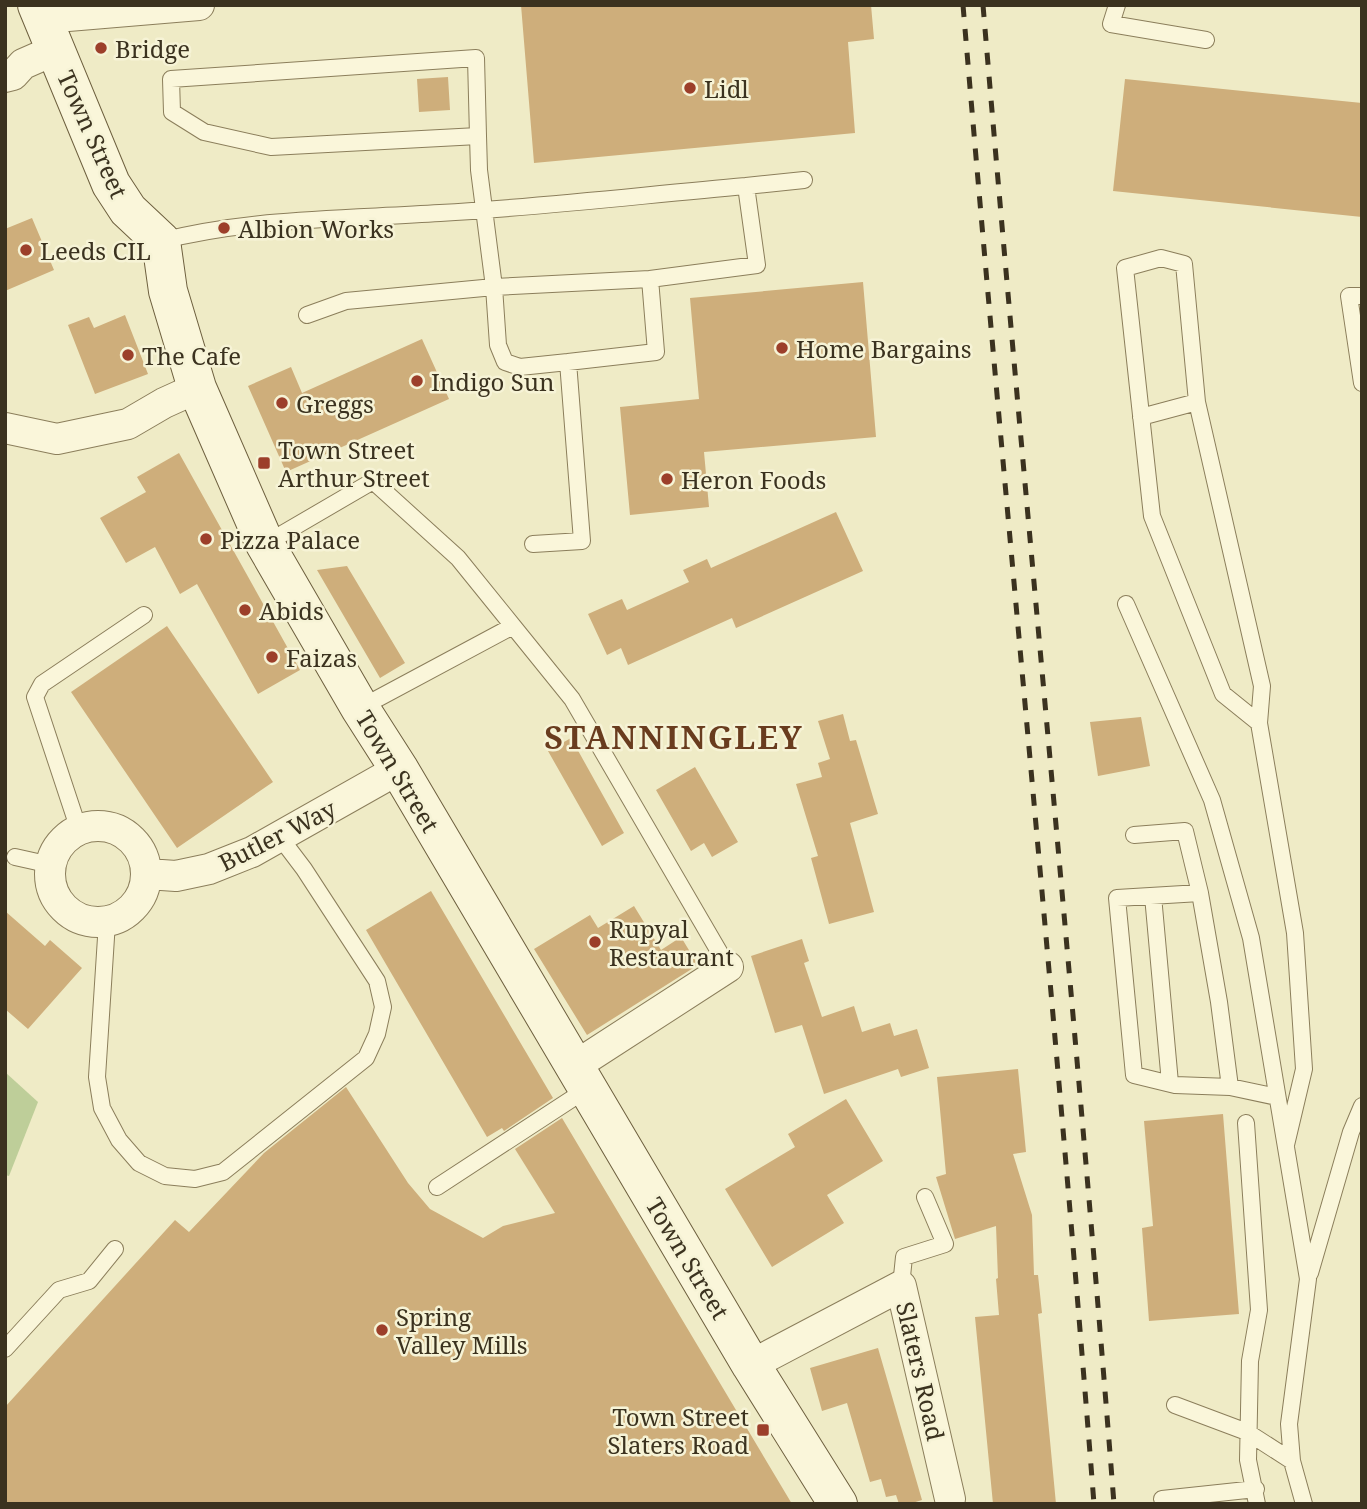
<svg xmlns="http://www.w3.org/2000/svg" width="1367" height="1509" font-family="'Noto Serif',serif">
	<rect width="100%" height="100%" fill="#efebc6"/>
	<path fill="#bece99" d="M 5,1072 L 38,1102 L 9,1176 L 5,1175 Z"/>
	<path fill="#ceae7b" d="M 521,5 L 871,5 L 874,39 L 848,42 L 855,133 L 534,163 Z
		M 448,77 L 450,110 L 419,112 L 417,79 Z
		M 1125,79 L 1362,103 L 1362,217 L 1113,191 Z
		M 32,218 L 54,270 L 5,291 L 5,229 Z
		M 863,282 L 876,437 L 704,452 L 709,507 L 630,515 L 620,407 L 699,399 L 690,298 Z
		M 125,315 L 148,374 L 95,394 L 68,325 L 89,317 L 94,328 Z
		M 422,339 L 449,399 L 286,472 L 248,386 L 291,367 L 302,393 Z
		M 179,453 L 300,670 L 258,694 L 197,584 L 180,594 L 155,547 L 126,563 L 100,518 L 146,492 L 137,477 Z
		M 836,512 L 863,571 L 736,628 L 732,618 L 628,665 L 621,648 L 607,655 L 588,614 L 622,599 L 627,610 L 689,582 L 683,570 L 707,559 L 711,568 Z
		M 347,566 L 405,663 L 380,678 L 317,570 Z
		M 167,626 L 273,782 L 177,848 L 71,692 Z
		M 843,714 L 850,741 L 856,740 L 878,814 L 850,823 L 874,912 L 829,924 L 811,858 L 818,856 L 796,784 L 822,777 L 818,763 L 830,759 L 818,721 Z
		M 1141,717 L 1150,766 L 1098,776 L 1090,722 Z
		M 571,738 L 624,833 L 602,846 L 548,751 Z
		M 695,767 L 738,842 L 712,857 L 704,843 L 691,851 L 656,790 Z
		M 431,891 L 553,1098 L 504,1131 L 502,1128 L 487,1137 L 366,930 Z
		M 634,906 L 661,950 L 681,937 L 698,965 L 587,1035 L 534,949 L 590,915 L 598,928 Z
		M 5,911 L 45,946 L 50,940 L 82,968 L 28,1029 L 5,1009 Z
		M 802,939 L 809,961 L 804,963 L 822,1017 L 854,1006 L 862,1032 L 890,1023 L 894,1036 L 917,1029 L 929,1068 L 901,1077 L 898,1069 L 824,1094 L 802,1025 L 775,1033 L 751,956 Z
		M 1018,1069 L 1026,1152 L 1013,1154 L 1032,1215 L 1034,1275 L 1038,1275 L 1042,1313 L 1038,1314 L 1056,1504 L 993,1504 L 975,1317 L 999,1315 L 996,1279 L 998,1278 L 996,1226 L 955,1239 L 936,1177 L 946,1174 L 937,1077 Z
		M 346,1087 L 408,1183 L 430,1209 L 483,1238 L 503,1226 L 555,1213 L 515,1149 L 562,1118 L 792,1504 L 5,1504 L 5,1407 L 175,1220 L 189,1232 L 264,1153 Z
		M 846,1099 L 883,1161 L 827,1195 L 844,1223 L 772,1267 L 725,1189 L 795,1147 L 788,1134 Z
		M 1223,1114 L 1239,1314 L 1149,1321 L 1142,1228 L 1153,1226 L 1144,1121 Z
		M 878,1348 L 922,1500 L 909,1504 L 899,1504 L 896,1495 L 886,1497 L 881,1479 L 870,1482 L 847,1403 L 822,1411 L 810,1368 Z"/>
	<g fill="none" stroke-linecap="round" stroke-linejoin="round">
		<defs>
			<path id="lane" d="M 1117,5 L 1111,24 L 1206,40
				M 478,136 L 476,58 L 171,79 L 172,112 L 204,132 L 271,147 L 478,136 L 479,170 L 494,287 L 650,279
				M 746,186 L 804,180
				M 161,241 C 251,218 347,219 440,213 C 542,207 644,195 746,186 L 757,265 L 650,279 L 656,352 L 568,362 L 582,541 L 533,544
				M 1362,296 L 1349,296 L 1362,383
				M 307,315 L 346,301 L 494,287 L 498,345 L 505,362 L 520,367 L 568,362
				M 1141,417 L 1197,402
				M 265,544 L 373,481 L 458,558 L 513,626
				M 1126,604 L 1212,800 L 1251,938 L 1308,1279 L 1289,1424 L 1292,1461 L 1304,1504
				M 360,708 L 513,626 L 572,699 L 728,967
				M 1259,723 L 1223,694 L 1152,516 L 1125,268 L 1161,258 L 1184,264 L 1197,402 L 1262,686 L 1259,723 L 1295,933 L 1304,1069 L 1286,1145
				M 79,830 L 35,697 L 42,684 L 144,615
				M 1134,835 L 1185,831 L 1200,893
				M 15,857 L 51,865
				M 1153,896 L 1170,1083
				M 107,922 L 97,1077 L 102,1108 L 119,1140 L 139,1163 L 165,1176 L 195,1179 L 223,1172 L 366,1058 L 377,1034 L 383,1007 L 377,981 L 304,869 L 279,836
				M 1230,1087 L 1219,1002 L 1200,893 L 1117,898 L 1134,1075 L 1175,1085 L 1230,1087 L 1277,1097
				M 1246,1123 L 1259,1310 L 1250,1361 L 1248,1460 L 1257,1504
				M 437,1187 L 587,1089
				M 1310,1273 L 1351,1132 L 1362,1106
				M 901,1286 L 904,1257 L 945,1244 L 925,1197
				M 5,1349 L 59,1290 L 89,1281 L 115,1249
				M 1175,1405 L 1247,1432 L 1292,1461
				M 1162,1499 L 1256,1489"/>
			<path id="street" d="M 41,15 L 68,16 L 199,5
				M 5,77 L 13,75 L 23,64 L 55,50
				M 5,428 L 57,439 L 128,424 L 164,403 L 197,388
				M50 874a48 48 0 1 1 96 0a48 48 0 1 1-96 0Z
				M 147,874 L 176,876 L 209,869 L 252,852 L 399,769
				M 575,1066 L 728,967
				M 751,1365 L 901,1286 L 950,1499"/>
			<path id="secondary" d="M 37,5 L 111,184 L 128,210 L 161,241 L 168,291 L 197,388 L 265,544 L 360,708 L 399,769 L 751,1365 L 838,1504"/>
		</defs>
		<use href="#lane" stroke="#8b7e5b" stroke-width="18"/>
		<use href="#street" stroke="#8b7e5b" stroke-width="32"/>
		<use href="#secondary" stroke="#6d5f3e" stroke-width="40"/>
		<use href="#lane" stroke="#faf6da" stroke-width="16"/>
		<use href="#street" stroke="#faf6da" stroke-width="30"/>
		<use href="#secondary" stroke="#faf6da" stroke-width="38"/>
		<path stroke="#3b321f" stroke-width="5" stroke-dasharray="12 12" stroke-linecap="butt" d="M 963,5 C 1005,505 1055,1004 1094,1504
			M 983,5 C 1025,505 1075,1004 1114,1504"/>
	</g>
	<g fill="#9c3f2a" stroke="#f6f3d6" stroke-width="2.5">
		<circle cx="101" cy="48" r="7"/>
		<circle cx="690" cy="88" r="7"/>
		<circle cx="224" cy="228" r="7"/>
		<circle cx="26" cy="250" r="7"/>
		<circle cx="782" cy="348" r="7"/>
		<circle cx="128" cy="355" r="7"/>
		<circle cx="417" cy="381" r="7"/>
		<circle cx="282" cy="403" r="7"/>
		<rect x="257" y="456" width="14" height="14" rx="3.5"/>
		<circle cx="667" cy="479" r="7"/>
		<circle cx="206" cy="539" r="7"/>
		<circle cx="245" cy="610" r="7"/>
		<circle cx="272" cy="657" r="7"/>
		<circle cx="595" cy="942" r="7"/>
		<circle cx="382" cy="1330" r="7"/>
		<rect x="756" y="1423" width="14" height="14" rx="3.5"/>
	</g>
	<g text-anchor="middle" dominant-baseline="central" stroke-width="5" stroke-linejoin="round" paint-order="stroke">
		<g font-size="24" fill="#3b321f" stroke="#f6f3d6" text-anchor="start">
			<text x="115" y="48">Bridge</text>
			<text x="704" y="88">Lidl</text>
			<text x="238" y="228">Albion Works</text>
			<text x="40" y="250">Leeds CIL</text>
			<text x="796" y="348">Home Bargains</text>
			<text x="142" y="355">The Cafe</text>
			<text x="431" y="381">Indigo Sun</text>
			<text x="296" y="403">Greggs</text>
			<text x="278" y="449">Town Street<tspan x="278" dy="28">Arthur Street</tspan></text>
			<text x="681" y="479">Heron Foods</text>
			<text x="220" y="539">Pizza Palace</text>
			<text x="259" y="610">Abids</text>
			<text x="286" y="657">Faizas</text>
			<text x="609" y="928">Rupyal<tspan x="609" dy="28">Restaurant</tspan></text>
			<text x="396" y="1316">Spring<tspan x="396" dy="28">Valley Mills</tspan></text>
			<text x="749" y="1416" text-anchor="end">Town Street<tspan x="749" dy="28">Slaters Road</tspan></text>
		</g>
		<g font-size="24" fill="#3b321f" stroke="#f6f3d6">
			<text transform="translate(93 134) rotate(66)">Town Street</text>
			<text transform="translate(398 771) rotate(59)">Town Street</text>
			<text transform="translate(277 835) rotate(-27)">Butler Way</text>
			<text transform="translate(688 1258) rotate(59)">Town Street</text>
			<text transform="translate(921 1371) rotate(77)">Slaters Road</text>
		</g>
		<g font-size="32" font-weight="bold" letter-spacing="2" fill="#693c1e" stroke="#f6f3d6">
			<text x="674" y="736">STANNINGLEY</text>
		</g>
	</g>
	<rect width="1367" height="1509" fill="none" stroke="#3b321f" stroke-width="14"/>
</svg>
